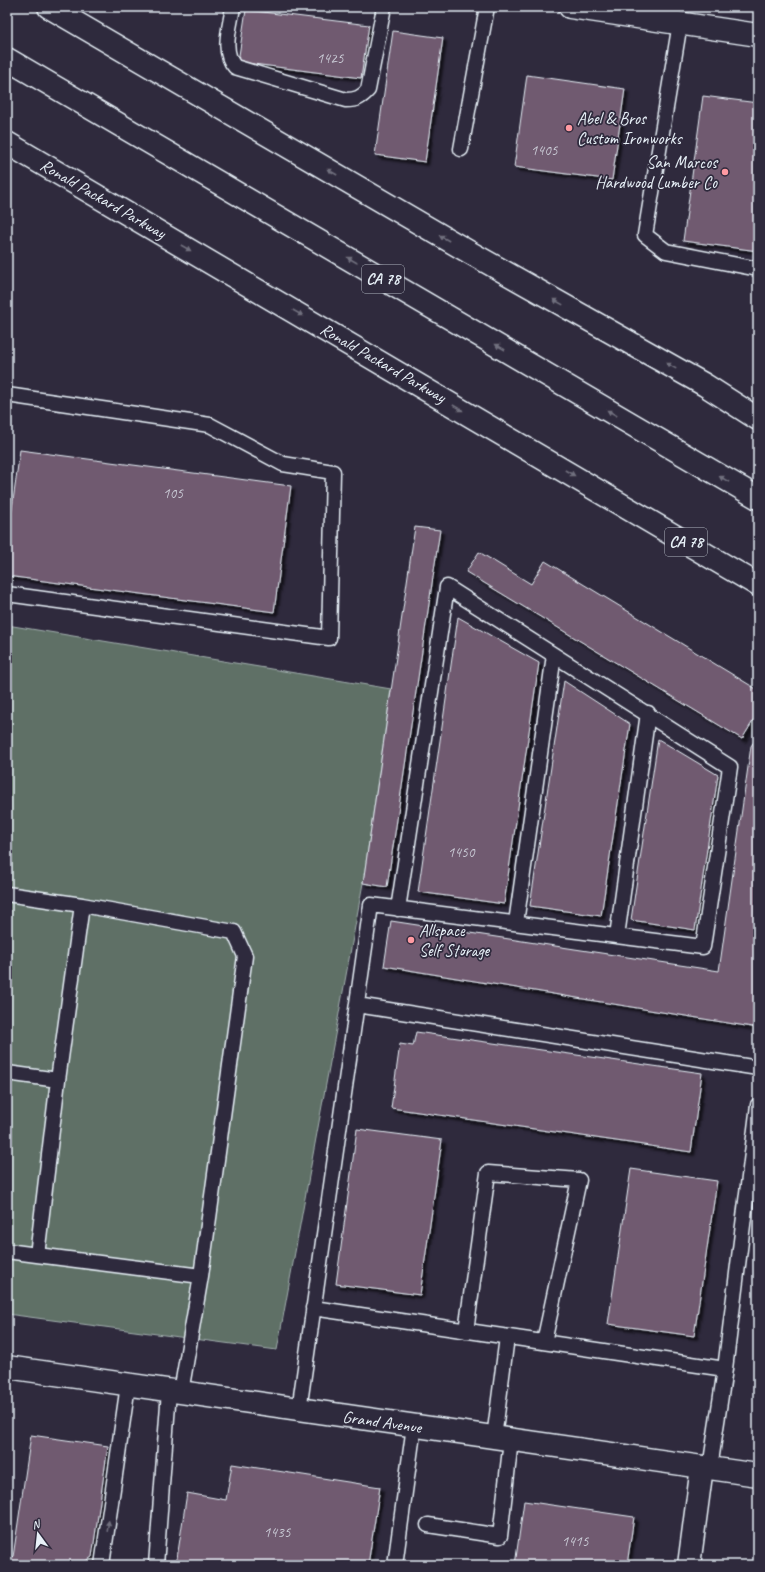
<svg xmlns="http://www.w3.org/2000/svg" width="765" height="1572" font-family="Caveat,sans-serif">
	<defs>
		<filter id="shadow"><feDropShadow dx="3.5" dy="3.5" stdDeviation="1" flood-color="#0009"/></filter>
	</defs>
	<rect width="100%" height="100%" fill="#2f2a3d"/>
	<filter id="ink" filterUnits="userSpaceOnUse"><feTurbulence type="fractalNoise" baseFrequency=".025" numOctaves="2"/><feDisplacementMap in="SourceGraphic" scale="8" xChannelSelector="R" yChannelSelector="G"/><feConvolveMatrix kernelMatrix="1 2 1 2 8 2 1 2 1" color-interpolation-filters="sRGB"/></filter>
	<g filter="url(#ink)">
		<path fill="#5e6f66" stroke="#a3b0af" d="M 7,625 L 391,689 L 363,883 L 277,1350 L 7,1314 Z"/>
		<path fill="#6f5a6f" stroke="#e8f1f8" filter="url(#shadow)" d="M 246,10 L 369,25 L 361,78 L 238,62 Z
			M 393,31 L 443,38 L 425,162 L 375,155 Z
			M 527,75 L 625,89 L 612,180 L 514,167 Z
			M 703,96 L 758,103 L 758,251 L 683,241 Z
			M 20,450 L 291,486 L 274,612 L 7,576 L 7,545 Z
			M 415,527 L 440,530 L 387,887 L 363,883 Z
			M 479,552 L 531,584 L 545,561 L 758,690 L 758,713 L 742,739 L 466,572 Z
			M 458,617 L 539,663 L 504,904 L 418,892 Z
			M 564,681 L 630,724 L 601,916 L 530,906 Z
			M 758,736 L 758,1028 L 384,966 L 391,921 L 719,971 L 751,746 Z
			M 658,739 L 718,775 L 695,930 L 631,920 Z
			M 416,1032 L 702,1073 L 691,1152 L 391,1108 L 400,1044 L 413,1046 Z
			M 357,1129 L 442,1140 L 420,1295 L 336,1284 Z
			M 631,1169 L 717,1181 L 694,1336 L 608,1324 Z
			M 31,1435 L 108,1446 L 92,1557 L 80,1565 L 7,1565 L 7,1556 L 13,1557 Z
			M 232,1464 L 380,1487 L 368,1565 L 176,1565 L 187,1493 L 226,1500 Z
			M 524,1501 L 634,1517 L 627,1565 L 515,1565 Z"/>
		<g fill="none" stroke-linecap="round" stroke-linejoin="round">
			<defs>
				<path id="lane" d="M 233,7 C 230,27 221,51 235,67 L 346,100 C 356,100 361,98 368,90 L 384,7
					M 680,23 L 645,235 L 666,251 L 758,269
					M 461,149 L 487,7
					M 7,395 L 210,425 L 283,464 L 333,472 L 329,638 L 7,594
					M 7,894 L 82,905 L 58,1080 L 37,1255 L 7,1251
					M 82,905 L 234,932 L 245,956 L 201,1276 L 181,1392
					M 516,923 L 554,655
					M 617,936 L 648,713
					M 357,1005 L 758,1068
					M 7,1073 L 58,1080
					M 37,1255 L 201,1276
					M 313,1308 L 725,1369 L 710,1468
					M 466,1331 L 488,1173 L 579,1180 L 544,1342
					M 725,1369 L 758,1105
					M 299,1410 L 371,905 C 482,919 593,933 703,947 L 730,767 L 447,587 L 398,909
					M 494,1438 L 507,1337
					M 428,1525 L 500,1536 L 511,1440
					M 102,1565 L 128,1385
					M 156,1565 L 169,1391
					M 395,1565 L 414,1426"/>
				<path id="street" d="M 689,1565 L 702,1467"/>
				<path id="secondary" d="M 570,7 L 758,35
					M 7,1367 L 758,1475"/>
				<path id="highway" d="M 49,7 L 469,252 L 705,385 L 758,419
					M 7,59 L 758,498
					M 7,143 L 758,585"/>
			</defs>
			<use href="#lane" stroke="#e8f1f8" stroke-width="17"/>
			<use href="#street" stroke="#e8f1f8" stroke-width="25"/>
			<use href="#secondary" stroke="#e8f1f8" stroke-width="25"/>
			<use href="#highway" stroke="#e8f1f8" stroke-width="25"/>
			<use href="#lane" stroke="#2f2a3d" stroke-width="14"/>
			<use href="#street" stroke="#2f2a3d" stroke-width="22"/>
			<use href="#secondary" stroke="#2f2a3d" stroke-width="22"/>
			<use href="#highway" stroke="#2f2a3d" stroke-width="22"/>
		</g>
		<defs><path id="oneway-solid" d="M-6-.8H1V-3.2L6.5 0L1 3.2V.8H-6Z"/></defs>
		<g fill="#70707e">
			<use href="#oneway-solid" transform="translate(332 172) rotate(-150)"/>
			<use href="#oneway-solid" transform="translate(444 238) rotate(-150)"/>
			<use href="#oneway-solid" transform="translate(186 248) rotate(30)"/>
			<use href="#oneway-solid" transform="translate(352 260) rotate(-150)"/>
			<use href="#oneway-solid" transform="translate(558 302) rotate(-151)"/>
			<use href="#oneway-solid" transform="translate(298 313) rotate(30)"/>
			<use href="#oneway-solid" transform="translate(500 347) rotate(-150)"/>
			<use href="#oneway-solid" transform="translate(671 366) rotate(-151)"/>
			<use href="#oneway-solid" transform="translate(458 408) rotate(30)"/>
			<use href="#oneway-solid" transform="translate(612 413) rotate(-150)"/>
			<use href="#oneway-solid" transform="translate(570 473) rotate(30)"/>
			<use href="#oneway-solid" transform="translate(724 479) rotate(-149)"/>
			<use href="#oneway-solid" transform="translate(108 1526) rotate(-82)"/>
		</g>
	</g>
	<g fill="#ff9aa2" stroke="#2f2a3d" stroke-width="1.5">
		<circle cx="569" cy="128" r="4"/>
		<circle cx="725" cy="172" r="4"/>
		<circle cx="411" cy="940" r="4"/>
	</g>
	<g text-anchor="middle" dominant-baseline="central" stroke-width="3.5" stroke-linejoin="round" paint-order="stroke">
		<g font-size="15" fill="#cacbd6">
			<text x="330" y="58">1425</text>
			<text x="544" y="150">1405</text>
			<text x="173" y="493">105</text>
			<text x="461" y="852">1450</text>
			<text x="277" y="1532">1435</text>
			<text x="575" y="1541">1415</text>
		</g>
		<g fill="#2f2a3d" stroke="#b0b5c0" stroke-width="1">
			<rect x="362" y="265" width="42" height="28" rx="3"/>
			<rect x="665" y="528" width="42" height="28" rx="3"/>
		</g>
		<g font-size="16" font-weight="bold" fill="#e8f1f8">
			<text x="383" y="279">CA 78</text>
			<text x="686" y="542">CA 78</text>
		</g>
		<g font-size="17" fill="#e8f1f8" stroke="#2f2a3d" text-anchor="start">
			<text x="577" y="118">Abel &amp; Bros<tspan x="577" dy="20">Custom Ironworks</tspan></text>
			<text x="717" y="162" text-anchor="end">San Marcos<tspan x="717" dy="20">Hardwood Lumber Co</tspan></text>
			<text x="419" y="930">Allspace<tspan x="419" dy="20">Self Storage</tspan></text>
		</g>
		<g font-size="17" fill="#e8f1f8" stroke="#2f2a3d">
			<text transform="translate(103 199) rotate(30)">Ronald Packard Parkway</text>
			<text transform="translate(383 363) rotate(30)">Ronald Packard Parkway</text>
			<text transform="translate(382 1422) rotate(8)">Grand Avenue</text>
		</g>
	</g>
	<rect width="765" height="1572" fill="none" stroke="#2f2a3d" stroke-width="24"/>
	<rect x="12" y="12" width="741" height="1548" fill="none" stroke="#e8f1f8" stroke-width="1.5" filter="url(#ink)"/>
	<g transform="translate(38 1534) rotate(345)" stroke="#2f2a3d" stroke-width="3" paint-order="stroke">
	<path d="M0-3L7 15L0 10L-7 15Z" fill="#e8f1f8"/>
	<text y="-6" font-size="11" font-weight="bold" text-anchor="middle" fill="#e8f1f8">N</text>
	</g>
</svg>
